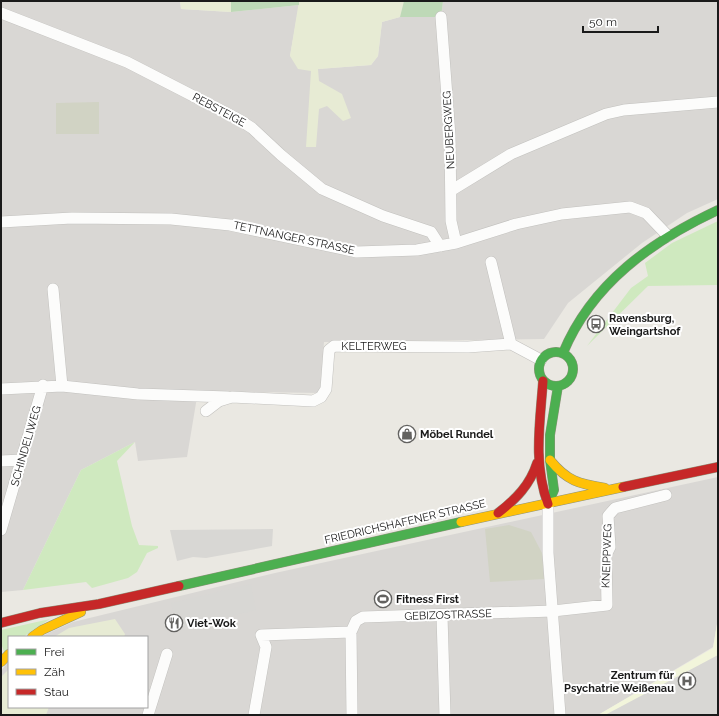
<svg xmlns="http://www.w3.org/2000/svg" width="719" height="716" font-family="Raleway,sans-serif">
	<rect width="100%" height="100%" fill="#eae8e2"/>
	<path fill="#d9d7d4" d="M 1,1 L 180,1 L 181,9 L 231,12 L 299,5 L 290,56 L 318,69 L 371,65 L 378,56 L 382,22 L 400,17 L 441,17 L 443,1 L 718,1 L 718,199 L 687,213 L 642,243 L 568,303 L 544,339 L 324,342 L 320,393 L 198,391 L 187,457 L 138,461 L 135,442 L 81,470 L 23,590 L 1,592 Z
		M 718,477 L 718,618 L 713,647 L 598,715 L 1,715 L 1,671 L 9,661 L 9,707 L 147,707 L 147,637 L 40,637 L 73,622 L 275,573 Z"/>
	<path fill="#f2f5db" d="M 718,618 L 718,715 L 598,715 L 713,648 Z"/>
	<path fill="#d1d3c4" d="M 99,102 L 99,134 L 56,134 L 56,103 Z
		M 509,525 L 531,532 L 542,553 L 544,579 L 490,582 L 485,529 Z"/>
	<path fill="#e7ebd4" d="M 180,1 L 231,1 L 231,12 L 181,9 Z
		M 299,1 L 404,1 L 400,17 L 382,22 L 378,56 L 371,65 L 318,69 L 319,81 L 342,94 L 351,118 L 343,121 L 327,106 L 319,109 L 316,147 L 306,147 L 311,71 L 298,69 L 290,56 Z
		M 115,619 L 125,634 L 124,637 L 54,637 L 69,628 Z
		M 9,669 L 9,707 L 49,707 L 46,715 L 1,715 L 1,677 Z"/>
	<path fill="#cfe9bf" d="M 718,221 L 718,285 L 648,286 L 587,346 L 631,288 L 648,276 L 645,263 L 672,243 Z
		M 135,442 L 117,461 L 132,526 L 139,545 L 158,546 L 158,548 L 147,553 L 137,572 L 128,578 L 92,588 L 86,582 L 23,590 L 81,470 Z
		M 50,619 L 23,637 L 9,637 L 9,648 L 4,652 L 1,643 L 1,630 Z"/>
	<path fill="#bed9b7" d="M 231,1 L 299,1 L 299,5 L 231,12 Z
		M 404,1 L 443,1 L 441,17 L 400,17 Z"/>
	<path fill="#d8d7d4" d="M 273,529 L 272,546 L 206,558 L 193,557 L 177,561 L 170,530 Z
		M 251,584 L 256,610 L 177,629 L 171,603 Z
		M 718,655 L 718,715 L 605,715 Z"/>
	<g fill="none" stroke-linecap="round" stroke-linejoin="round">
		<defs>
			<path id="street" d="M 1,13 L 127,62 L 238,119 L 252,128 L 281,155 L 322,189 L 383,216 L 431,232 L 440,246
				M 441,17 L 450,136 L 451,221 L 456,243
				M 452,190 L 511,154 L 606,114 L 624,110 L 718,102
				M 1,222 L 72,218 L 171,219 L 230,225 L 357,252 L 417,250 L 456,243 L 516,224 L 562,214 L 630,207 L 646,213 L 668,236
				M 491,262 L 511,344
				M 53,289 L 62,386
				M 1,389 L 62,386 L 138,394 L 228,397
				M 206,411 L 219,401 L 232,397 L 313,401 L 321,397 L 326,389 L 329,350 L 334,346 L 468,347 L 511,344 L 541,360
				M 1,461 L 22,460
				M 548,504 L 548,553 L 560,715
				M 1,530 L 43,385
				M 442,616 L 445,715
				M 148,715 L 167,654
				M 254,715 L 266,647 L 261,635 L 351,632
				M 352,715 L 351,632 L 356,621 L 363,617 L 553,611 L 607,605 L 606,555 L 610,547 L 608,516 L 615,508 L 666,495"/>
			<path id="fast" d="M539 369a17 17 0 1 1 34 0a17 17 0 1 1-34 0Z
				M 563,353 C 592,283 652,241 718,210
				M 548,504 L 554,490 L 550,460 L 550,435 L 558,386
				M 179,586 L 461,522"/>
			<path id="slow" d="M 550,460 C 567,481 579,484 605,488
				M 461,522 L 623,487
				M 32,637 L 42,630 L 81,612
				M 1,662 L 9,654"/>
			<path id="jam" d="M 543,381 C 540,423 533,464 548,504
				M 623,487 L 718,467
				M 498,513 C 516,499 530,485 537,463
				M 1,623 L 40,613 L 99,604 L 179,586"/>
		</defs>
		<use href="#street" stroke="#c2c1be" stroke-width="12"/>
		<use href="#fast" stroke="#8e937b" stroke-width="10"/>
		<use href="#slow" stroke="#8e937b" stroke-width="10"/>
		<use href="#jam" stroke="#8e937b" stroke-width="10"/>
		<use href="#street" stroke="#fcfcfb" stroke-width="11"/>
		<use href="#fast" stroke="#4caf50" stroke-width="9"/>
		<use href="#slow" stroke="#ffc107" stroke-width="9"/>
		<use href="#jam" stroke="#c62828" stroke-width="9"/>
	</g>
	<defs>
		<symbol id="bus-ring" viewBox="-11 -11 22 22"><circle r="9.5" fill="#fff" stroke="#636260" stroke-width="1.5"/><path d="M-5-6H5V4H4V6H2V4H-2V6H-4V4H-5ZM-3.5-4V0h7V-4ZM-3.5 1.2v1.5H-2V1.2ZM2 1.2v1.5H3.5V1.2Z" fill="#636260"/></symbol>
		<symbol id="shop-ring" viewBox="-11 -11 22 22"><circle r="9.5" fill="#fff" stroke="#636260" stroke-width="1.5"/><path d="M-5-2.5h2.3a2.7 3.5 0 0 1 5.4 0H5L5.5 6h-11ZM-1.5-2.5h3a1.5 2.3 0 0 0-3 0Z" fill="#636260"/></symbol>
		<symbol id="stadium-ring" viewBox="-11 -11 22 22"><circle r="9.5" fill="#fff" stroke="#636260" stroke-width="1.5"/><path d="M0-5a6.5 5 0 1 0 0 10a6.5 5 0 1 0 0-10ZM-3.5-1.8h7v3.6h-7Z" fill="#636260"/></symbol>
		<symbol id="restaurant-ring" viewBox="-11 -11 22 22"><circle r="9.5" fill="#fff" stroke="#636260" stroke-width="1.5"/><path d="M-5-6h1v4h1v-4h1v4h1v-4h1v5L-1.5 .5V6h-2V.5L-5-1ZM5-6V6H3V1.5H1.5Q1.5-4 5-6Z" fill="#636260"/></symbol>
		<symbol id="hospital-ring" viewBox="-11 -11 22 22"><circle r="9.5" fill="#fff" stroke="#636260" stroke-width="1.5"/><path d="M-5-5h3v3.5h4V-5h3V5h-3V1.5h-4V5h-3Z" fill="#636260"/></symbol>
	</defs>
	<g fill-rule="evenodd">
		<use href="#bus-ring" x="586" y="314" width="20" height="20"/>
		<use href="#shop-ring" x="397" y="424" width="20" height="20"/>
		<use href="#stadium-ring" x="373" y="589" width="20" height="20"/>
		<use href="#restaurant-ring" x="164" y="613" width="20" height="20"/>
		<use href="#hospital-ring" x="677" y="671" width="20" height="20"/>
	</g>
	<g text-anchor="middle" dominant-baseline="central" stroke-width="4" stroke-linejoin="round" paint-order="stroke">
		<g font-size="11" fill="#1a1a1a" stroke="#fff">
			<text transform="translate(219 110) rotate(28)">REBSTEIGE</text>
			<text transform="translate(449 130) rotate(-93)">NEUBERGWEG</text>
			<text transform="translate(294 238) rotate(12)">TETTNANGER STRASSE</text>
			<text x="374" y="346">KELTERWEG</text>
			<text transform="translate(26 446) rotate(-74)">SCHINDELIWEG</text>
			<text transform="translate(405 522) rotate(-13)">FRIEDRICHSHAFENER STRASSE</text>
			<text transform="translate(607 556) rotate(-88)">KNEIPPWEG</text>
			<text transform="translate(448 615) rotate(-2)">GEBIZOSTRASSE</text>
		</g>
		<g font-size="11" font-weight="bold" fill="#1a1a1a" stroke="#fff" text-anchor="start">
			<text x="609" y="318">Ravensburg,<tspan x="609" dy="13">Weingartshof</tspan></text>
			<text x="420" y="434">Möbel Rundel</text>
			<text x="396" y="599">Fitness First</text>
			<text x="187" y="623">Viet-Wok</text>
			<text x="674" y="675" text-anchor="end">Zentrum für<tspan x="674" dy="13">Psychatrie Weißenau</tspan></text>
		</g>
	</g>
	<rect width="719" height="716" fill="none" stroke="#1a1a1a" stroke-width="4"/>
	<rect x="8" y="636" width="140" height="72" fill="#ffffff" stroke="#a3a3a3"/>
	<rect x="16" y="649" width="20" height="6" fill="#4caf50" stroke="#a3a3a3"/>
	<text x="44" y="656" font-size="12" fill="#1a1a1a">Frei</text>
	<rect x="16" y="669" width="20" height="6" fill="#ffc107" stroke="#a3a3a3"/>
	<text x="44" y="676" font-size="12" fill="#1a1a1a">Zäh</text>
	<rect x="16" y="689" width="20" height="6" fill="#c62828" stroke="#a3a3a3"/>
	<text x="44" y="696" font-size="12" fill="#1a1a1a">Stau</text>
	<path d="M583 26v6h75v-6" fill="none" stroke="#1a1a1a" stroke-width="2"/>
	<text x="589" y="26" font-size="12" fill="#1a1a1a" stroke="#ffffff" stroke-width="3" paint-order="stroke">50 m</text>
</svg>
